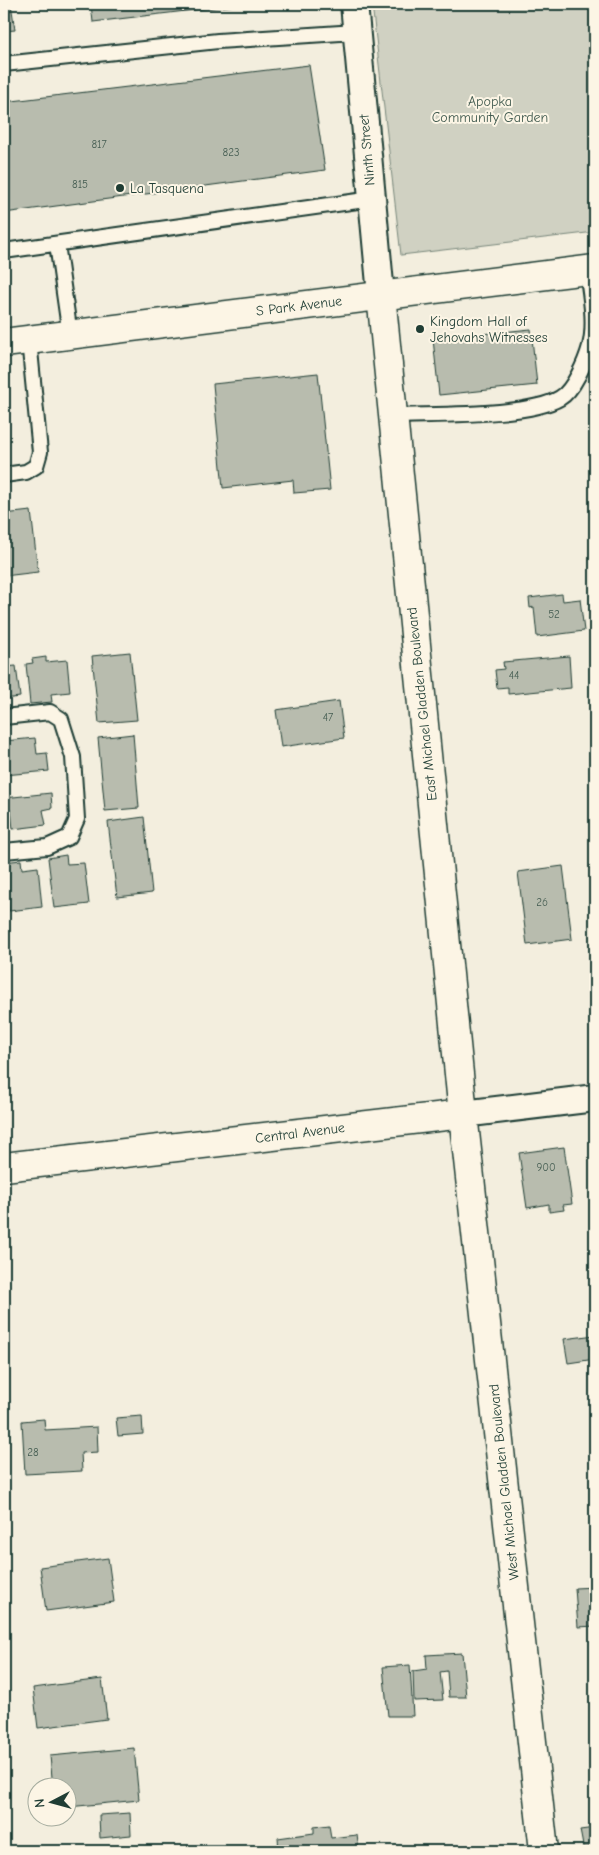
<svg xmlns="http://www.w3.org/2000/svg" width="599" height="1855" font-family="'Comic Neue',sans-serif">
	<rect width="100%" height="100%" fill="#f3eede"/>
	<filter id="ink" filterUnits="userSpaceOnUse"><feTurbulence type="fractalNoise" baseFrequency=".02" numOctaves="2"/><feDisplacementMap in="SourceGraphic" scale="10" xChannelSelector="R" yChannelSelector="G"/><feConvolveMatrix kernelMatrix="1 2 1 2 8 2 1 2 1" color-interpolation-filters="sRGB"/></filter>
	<g filter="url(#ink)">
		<path fill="#d0d1c2" stroke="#78877b" d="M 372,4 L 595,4 L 595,232 L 401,255 Z"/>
		<path fill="#b8bcae" stroke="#1f3d34" d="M 4,4 L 11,4 L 15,30 L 4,31 Z
			M 91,4 L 245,4 L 93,22 Z
			M 309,65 L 325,170 L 4,213 L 4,102 Z
			M 531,329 L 537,385 L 439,395 L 433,339 Z
			M 318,373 L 330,490 L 294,493 L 293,480 L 223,488 L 213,384 Z
			M 31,511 L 38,572 L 4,576 L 4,514 Z
			M 562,594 L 563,601 L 580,599 L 584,631 L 537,637 L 534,607 L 530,608 L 529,598 Z
			M 130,652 L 137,720 L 99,723 L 92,656 Z
			M 569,656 L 571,688 L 508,694 L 508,687 L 497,688 L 495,670 L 504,669 L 503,662 Z
			M 46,657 L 46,662 L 67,660 L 70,692 L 51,694 L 52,702 L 30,704 L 26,664 L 33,663 L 32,659 Z
			M 16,666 L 20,697 L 4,699 L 4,708 L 4,667 Z
			M 339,701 L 344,738 L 281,747 L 276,710 Z
			M 133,734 L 139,808 L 105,811 L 98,738 Z
			M 35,738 L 37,754 L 47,753 L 49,771 L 4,775 L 4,759 L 7,759 L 5,741 Z
			M 51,793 L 52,808 L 43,810 L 46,825 L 13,829 L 11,810 L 6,810 L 4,798 Z
			M 144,817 L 152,893 L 117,897 L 108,822 Z
			M 66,855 L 67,864 L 84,863 L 89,904 L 54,908 L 48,858 Z
			M 21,860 L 22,869 L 38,867 L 42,907 L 9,911 L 4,862 Z
			M 563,866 L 572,939 L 527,945 L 518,872 Z
			M 564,1147 L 572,1204 L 563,1205 L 564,1210 L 549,1212 L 549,1204 L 527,1208 L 519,1153 Z
			M 595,1335 L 595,1359 L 568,1363 L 564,1339 Z
			M 142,1416 L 143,1434 L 118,1436 L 116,1418 Z
			M 44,1419 L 45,1430 L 97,1427 L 98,1452 L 81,1453 L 82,1471 L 25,1474 L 22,1421 Z
			M 108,1558 L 114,1602 L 46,1611 L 40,1567 Z
			M 595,1587 L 595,1626 L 578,1627 L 575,1588 Z
			M 462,1653 L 466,1697 L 449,1697 L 447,1671 L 440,1672 L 443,1700 L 414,1701 L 413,1671 L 427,1669 L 426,1655 Z
			M 410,1665 L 413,1716 L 388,1716 L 383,1667 Z
			M 102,1679 L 107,1719 L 38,1728 L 33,1688 Z
			M 134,1748 L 139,1800 L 68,1807 L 68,1788 L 53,1788 L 50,1756 Z
			M 130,1813 L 131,1835 L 100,1838 L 99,1815 Z
			M 329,1825 L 331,1838 L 357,1835 L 359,1851 L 279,1851 L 278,1838 L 314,1833 L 314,1827 Z
			M 595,1828 L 595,1851 L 584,1851 L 580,1830 Z"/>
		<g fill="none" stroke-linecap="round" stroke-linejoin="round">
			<defs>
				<path id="service" d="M 4,64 L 218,41 L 356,32
					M 57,244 L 70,335
					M 4,251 L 372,199
					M 393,416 C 433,414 528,417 560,398 C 573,391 586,361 590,346 C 596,322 590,294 587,270
					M 4,475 L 26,472 L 36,466 L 40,452 L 29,340
					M 4,717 L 50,712 L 61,719 L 73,757 L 77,819 L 69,837 L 47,847 L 4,851"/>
				<path id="minor" d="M 354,4 L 381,295
					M 463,1114 L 595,1098"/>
				<path id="tertiary" d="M 4,1167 L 463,1114"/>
				<path id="secondary" d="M 381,295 L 463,1114 L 544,1851
					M 4,343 L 595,269"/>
			</defs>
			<use href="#service" stroke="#1f3d34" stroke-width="18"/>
			<use href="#minor" stroke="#1f3d34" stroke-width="30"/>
			<use href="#tertiary" stroke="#1f3d34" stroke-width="31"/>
			<use href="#secondary" stroke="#1f3d34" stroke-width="31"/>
			<use href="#service" stroke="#fcf5e5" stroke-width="14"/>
			<use href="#minor" stroke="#fcf5e5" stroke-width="26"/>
			<use href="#tertiary" stroke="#fcf5e5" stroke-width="28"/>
			<use href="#secondary" stroke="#fcf5e5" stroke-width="28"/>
		</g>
	</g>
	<g fill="#1f3d34" stroke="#fcf5e5" stroke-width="2">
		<circle cx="120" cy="188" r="5"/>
		<circle cx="420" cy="329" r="5"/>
	</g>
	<g text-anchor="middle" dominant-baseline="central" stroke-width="4" stroke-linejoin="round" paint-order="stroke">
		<g font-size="11" fill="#455d52">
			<text x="99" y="144">817</text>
			<text x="231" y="152">823</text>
			<text x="80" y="184">815</text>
			<text x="554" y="614">52</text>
			<text x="514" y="675">44</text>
			<text x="328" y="717">47</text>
			<text x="542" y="902">26</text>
			<text x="546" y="1167">900</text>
			<text x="33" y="1452">28</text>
		</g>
		<g font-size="14" fill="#425b50" stroke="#fcf5e5">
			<text x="490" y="101">Apopka<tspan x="490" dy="16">Community Garden</tspan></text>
		</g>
		<g font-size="14" fill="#1f3d34" stroke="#fcf5e5">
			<text transform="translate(367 150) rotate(-95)">Ninth Street</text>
			<text transform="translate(299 306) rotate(-7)">S Park Avenue</text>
			<text transform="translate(422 704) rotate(-96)">East Michael Gladden Boulevard</text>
			<text transform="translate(300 1133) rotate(-7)">Central Avenue</text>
			<text transform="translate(504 1482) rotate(-96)">West Michael Gladden Boulevard</text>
		</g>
		<g font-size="14" fill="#1f3d34" stroke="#fcf5e5" text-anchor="start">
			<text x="130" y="188">La Tasquena</text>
			<text x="430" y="321">Kingdom Hall of<tspan x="430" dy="16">Jehovahs Witnesses</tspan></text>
		</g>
	</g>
	<rect width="599" height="1855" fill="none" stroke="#fcf5e5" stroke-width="20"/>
	<rect x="10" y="10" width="579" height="1835" fill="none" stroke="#1f3d34" stroke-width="2" filter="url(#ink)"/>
	<g transform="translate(52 1802) rotate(264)"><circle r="24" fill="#fcf5e5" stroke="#a4ab9e"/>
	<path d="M0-4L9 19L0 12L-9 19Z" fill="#1f3d34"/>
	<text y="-8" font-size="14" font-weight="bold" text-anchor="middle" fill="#1f3d34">N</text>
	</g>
</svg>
